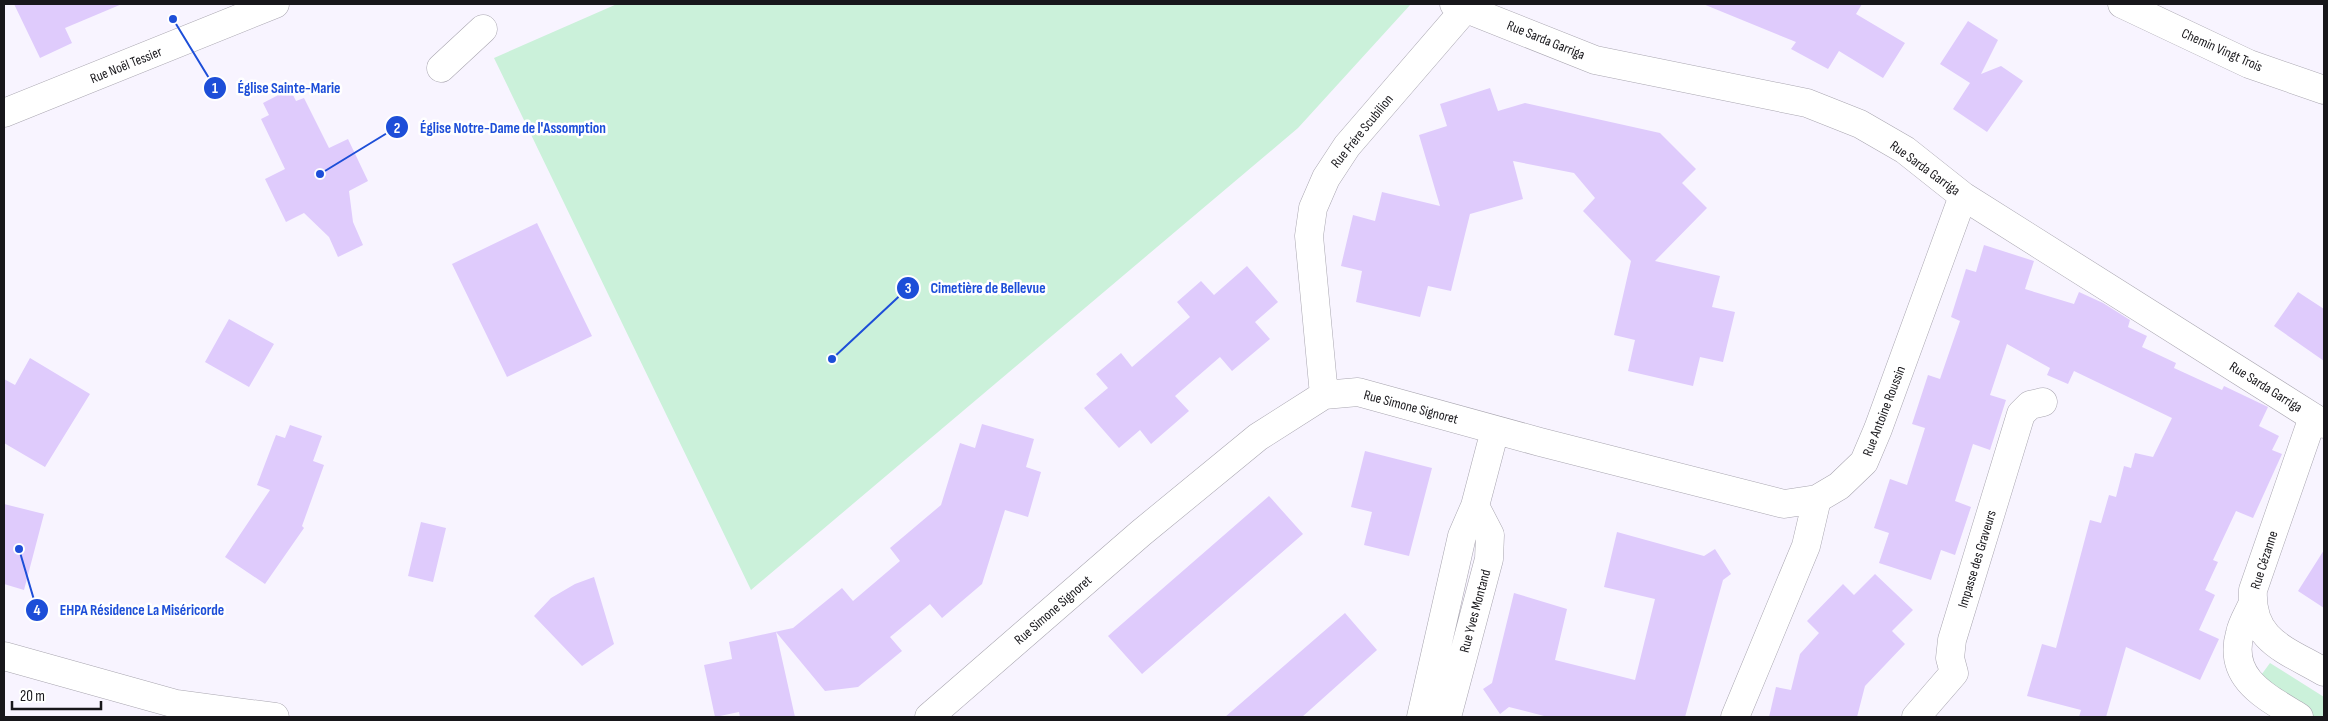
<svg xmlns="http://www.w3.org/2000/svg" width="2328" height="721" font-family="'Sofia Sans Condensed',sans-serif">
	<rect width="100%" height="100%" fill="#f8f4ff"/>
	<path fill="#cbf1da" d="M 617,4 L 1411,4 L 1298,128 L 751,590 L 494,58 Z
		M 2270,663 L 2324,697 L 2324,717 L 2311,717 L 2256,682 Z"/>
	<path fill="#dfcbfc" d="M 14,4 L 122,4 L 65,28 L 72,43 L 40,58 Z
		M 1703,4 L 1862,4 L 1856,14 L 1905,43 L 1883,78 L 1839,51 L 1828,69 L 1791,49 L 1796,42 Z
		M 1968,21 L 1998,40 L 1981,74 L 2001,66 L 2023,81 L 1987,132 L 1953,109 L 1970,83 L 1940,64 Z
		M 1490,88 L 1498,111 L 1525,103 L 1660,133 L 1696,169 L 1682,183 L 1707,208 L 1655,261 L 1720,276 L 1712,307 L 1735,312 L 1723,362 L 1700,357 L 1693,386 L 1628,371 L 1635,340 L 1614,335 L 1631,261 L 1583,211 L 1595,198 L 1574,173 L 1513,161 L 1523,199 L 1470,214 L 1451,291 L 1428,286 L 1420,317 L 1356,302 L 1362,271 L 1341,266 L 1353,215 L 1375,221 L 1382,192 L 1440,206 L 1419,135 L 1447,126 L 1440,104 Z
		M 290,89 L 296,101 L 304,98 L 329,148 L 348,139 L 368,181 L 349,191 L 353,222 L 363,245 L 338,257 L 329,237 L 304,213 L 286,222 L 265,179 L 285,169 L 261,119 L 269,115 L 263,103 Z
		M 537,223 L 592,336 L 507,377 L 452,264 Z
		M 1984,245 L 2034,261 L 2025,289 L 2074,304 L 2079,292 L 2103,303 L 2130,320 L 2128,327 L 2147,336 L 2142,347 L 2176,363 L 2174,368 L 2222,390 L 2224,386 L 2268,407 L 2259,426 L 2279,436 L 2272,450 L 2282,454 L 2253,518 L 2236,511 L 2213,560 L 2218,562 L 2205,590 L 2215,595 L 2199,630 L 2219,639 L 2200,680 L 2126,647 L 2106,717 L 2079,717 L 2081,710 L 2027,696 L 2042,644 L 2056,648 L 2090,520 L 2101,523 L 2109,495 L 2116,497 L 2124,466 L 2131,468 L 2135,453 L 2153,457 L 2172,418 L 2074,371 L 2068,384 L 2047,375 L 2050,368 L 2007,344 L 1990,395 L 2006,400 L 1990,450 L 1973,444 L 1955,501 L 1971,507 L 1955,555 L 1941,550 L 1931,580 L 1879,563 L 1889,533 L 1874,528 L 1890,479 L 1907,485 L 1925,428 L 1912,424 L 1928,375 L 1940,379 L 1960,321 L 1951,317 L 1966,269 L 1976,272 Z
		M 1247,266 L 1278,302 L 1255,322 L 1270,339 L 1232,371 L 1220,357 L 1175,396 L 1189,411 L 1151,444 L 1140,430 L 1119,448 L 1084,408 L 1108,388 L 1096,374 L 1121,353 L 1132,367 L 1190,317 L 1177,302 L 1201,281 L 1214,295 Z
		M 2298,292 L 2324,309 L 2324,361 L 2274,326 Z
		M 229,319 L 274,344 L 249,387 L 205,362 Z
		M 30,358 L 90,394 L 45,467 L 4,443 L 4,379 L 15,385 Z
		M 982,424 L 1034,439 L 1026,467 L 1041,472 L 1028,517 L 1005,510 L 982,584 L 942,618 L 930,604 L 890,637 L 902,651 L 858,687 L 825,691 L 776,632 L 795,717 L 740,717 L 739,712 L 715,717 L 704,665 L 732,659 L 729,642 L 793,628 L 842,588 L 853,601 L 900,561 L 890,548 L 941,505 L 960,443 L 975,448 Z
		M 290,425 L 322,436 L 313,461 L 324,465 L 302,526 L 304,528 L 265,584 L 225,557 L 270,490 L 257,485 L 276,435 L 285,438 Z
		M 1365,451 L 1432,468 L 1409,556 L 1364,545 L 1372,512 L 1351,507 Z
		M 1269,496 L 1303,534 L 1142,674 L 1108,636 Z
		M 4,504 L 44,514 L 24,590 L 4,584 Z
		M 421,522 L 446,528 L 433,582 L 408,576 Z
		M 1617,532 L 1704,556 L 1715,549 L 1731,574 L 1723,580 L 1685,717 L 1548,717 L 1509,707 L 1500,714 L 1483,689 L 1492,683 L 1514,593 L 1567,609 L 1555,660 L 1635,680 L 1655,599 L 1604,587 Z
		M 2324,550 L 2324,608 L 2298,591 Z
		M 1875,574 L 1913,610 L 1892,631 L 1905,644 L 1865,686 L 1857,717 L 1769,717 L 1776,687 L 1791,690 L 1800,654 L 1819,633 L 1807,621 L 1843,584 L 1854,595 Z
		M 594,577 L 614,644 L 582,666 L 534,616 L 551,598 L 575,584 Z
		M 1345,613 L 1377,650 L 1302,717 L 1225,717 Z"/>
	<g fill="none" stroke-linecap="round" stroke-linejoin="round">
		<defs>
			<path id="minor" d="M 1454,4 L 1595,60 L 1807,103 L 1860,124 L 1905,150 L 1963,196 L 2324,424
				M 441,68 L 483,29
				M 1324,395 L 1309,236 L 1313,208 L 1326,178 L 1347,146 L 1466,8
				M 2313,417 L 2253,590 C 2250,641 2287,650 2324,672
				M 2252,605 C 2248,614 2242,623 2240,633 C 2227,679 2267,697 2299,717
				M 4,656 L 176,704 L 275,717
				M 929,717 L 1141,533 L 1258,437 L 1324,395 L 1358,392 L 1540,442 L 1784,504 L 1817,499 L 1839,486 L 1864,462 L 1878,429 L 1963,196
				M 1421,717 L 1462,536 L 1475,506 L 1495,430
				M 1447,717 L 1489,559 L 1490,535 L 1475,506
				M 1735,717 L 1806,546 L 1817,499
				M 1916,717 L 1954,673 L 1950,658 L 1952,640 L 2021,414 L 2030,405 L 2043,402"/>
			<path id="major" d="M 2122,4 L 2249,64 L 2324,90
				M 4,113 L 275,4"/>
		</defs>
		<use href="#minor" stroke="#a9a6b0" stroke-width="29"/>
		<use href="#major" stroke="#a9a6b0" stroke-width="29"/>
		<use href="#minor" stroke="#fff" stroke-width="28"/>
		<use href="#major" stroke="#fff" stroke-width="28"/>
	</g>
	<g text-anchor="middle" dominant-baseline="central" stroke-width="5" stroke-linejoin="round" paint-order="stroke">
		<g font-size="14" fill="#18171b" stroke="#fff">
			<text transform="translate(1546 40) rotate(22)">Rue Sarda Garriga</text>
			<text transform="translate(2222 50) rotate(24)">Chemin Vingt Trois</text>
			<text transform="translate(126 65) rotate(-22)">Rue Noël Tessier</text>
			<text transform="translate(1362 131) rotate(-51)">Rue Frére Scubilion</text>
			<text transform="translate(1925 168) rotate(36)">Rue Sarda Garriga</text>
			<text transform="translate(2266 387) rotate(32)">Rue Sarda Garriga</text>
			<text transform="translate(1411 407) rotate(15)">Rue Simone Signoret</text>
			<text transform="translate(1884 411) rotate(-69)">Rue Antoine Roussin</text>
			<text transform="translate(1977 559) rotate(-73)">Impasse des Graveurs</text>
			<text transform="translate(2264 560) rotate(-72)">Rue Cézanne</text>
			<text transform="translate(1053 610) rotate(-41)">Rue Simone Signoret</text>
			<text transform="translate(1475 611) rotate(-75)">Rue Yves Montand</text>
		</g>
	</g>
	<path fill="none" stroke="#1d4ed8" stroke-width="2" d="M173 19L215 88M320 174L397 127M832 359L908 288M19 549L37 610"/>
	<g fill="#1d4ed8" stroke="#fff" stroke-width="2">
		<circle cx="173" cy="19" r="5"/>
		<circle cx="320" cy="174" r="5"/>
		<circle cx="832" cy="359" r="5"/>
		<circle cx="19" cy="549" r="5"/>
		<circle cx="215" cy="88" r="12"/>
		<circle cx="397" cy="127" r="12"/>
		<circle cx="908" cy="288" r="12"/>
		<circle cx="37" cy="610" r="12"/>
	</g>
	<g font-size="15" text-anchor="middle" font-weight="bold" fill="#fff">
		<text x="215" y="93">1</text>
		<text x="397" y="133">2</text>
		<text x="908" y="293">3</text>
		<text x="37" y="615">4</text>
	</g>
	<g font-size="15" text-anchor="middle" font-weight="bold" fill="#1d4ed8" stroke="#fff" stroke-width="5" stroke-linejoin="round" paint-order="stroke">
		<text x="289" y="93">Église Sainte-Marie</text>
		<text x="513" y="133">Église Notre-Dame de l'Assomption</text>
		<text x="988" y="293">Cimetière de Bellevue</text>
		<text x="142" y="615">EHPA Résidence La Miséricorde</text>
	</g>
	<rect width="2328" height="721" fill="none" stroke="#18171b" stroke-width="10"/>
	<path d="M12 701v8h89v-8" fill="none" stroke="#18171b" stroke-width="2.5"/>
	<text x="20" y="701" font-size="15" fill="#18171b" stroke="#ffffff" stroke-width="4" paint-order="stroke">20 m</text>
</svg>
